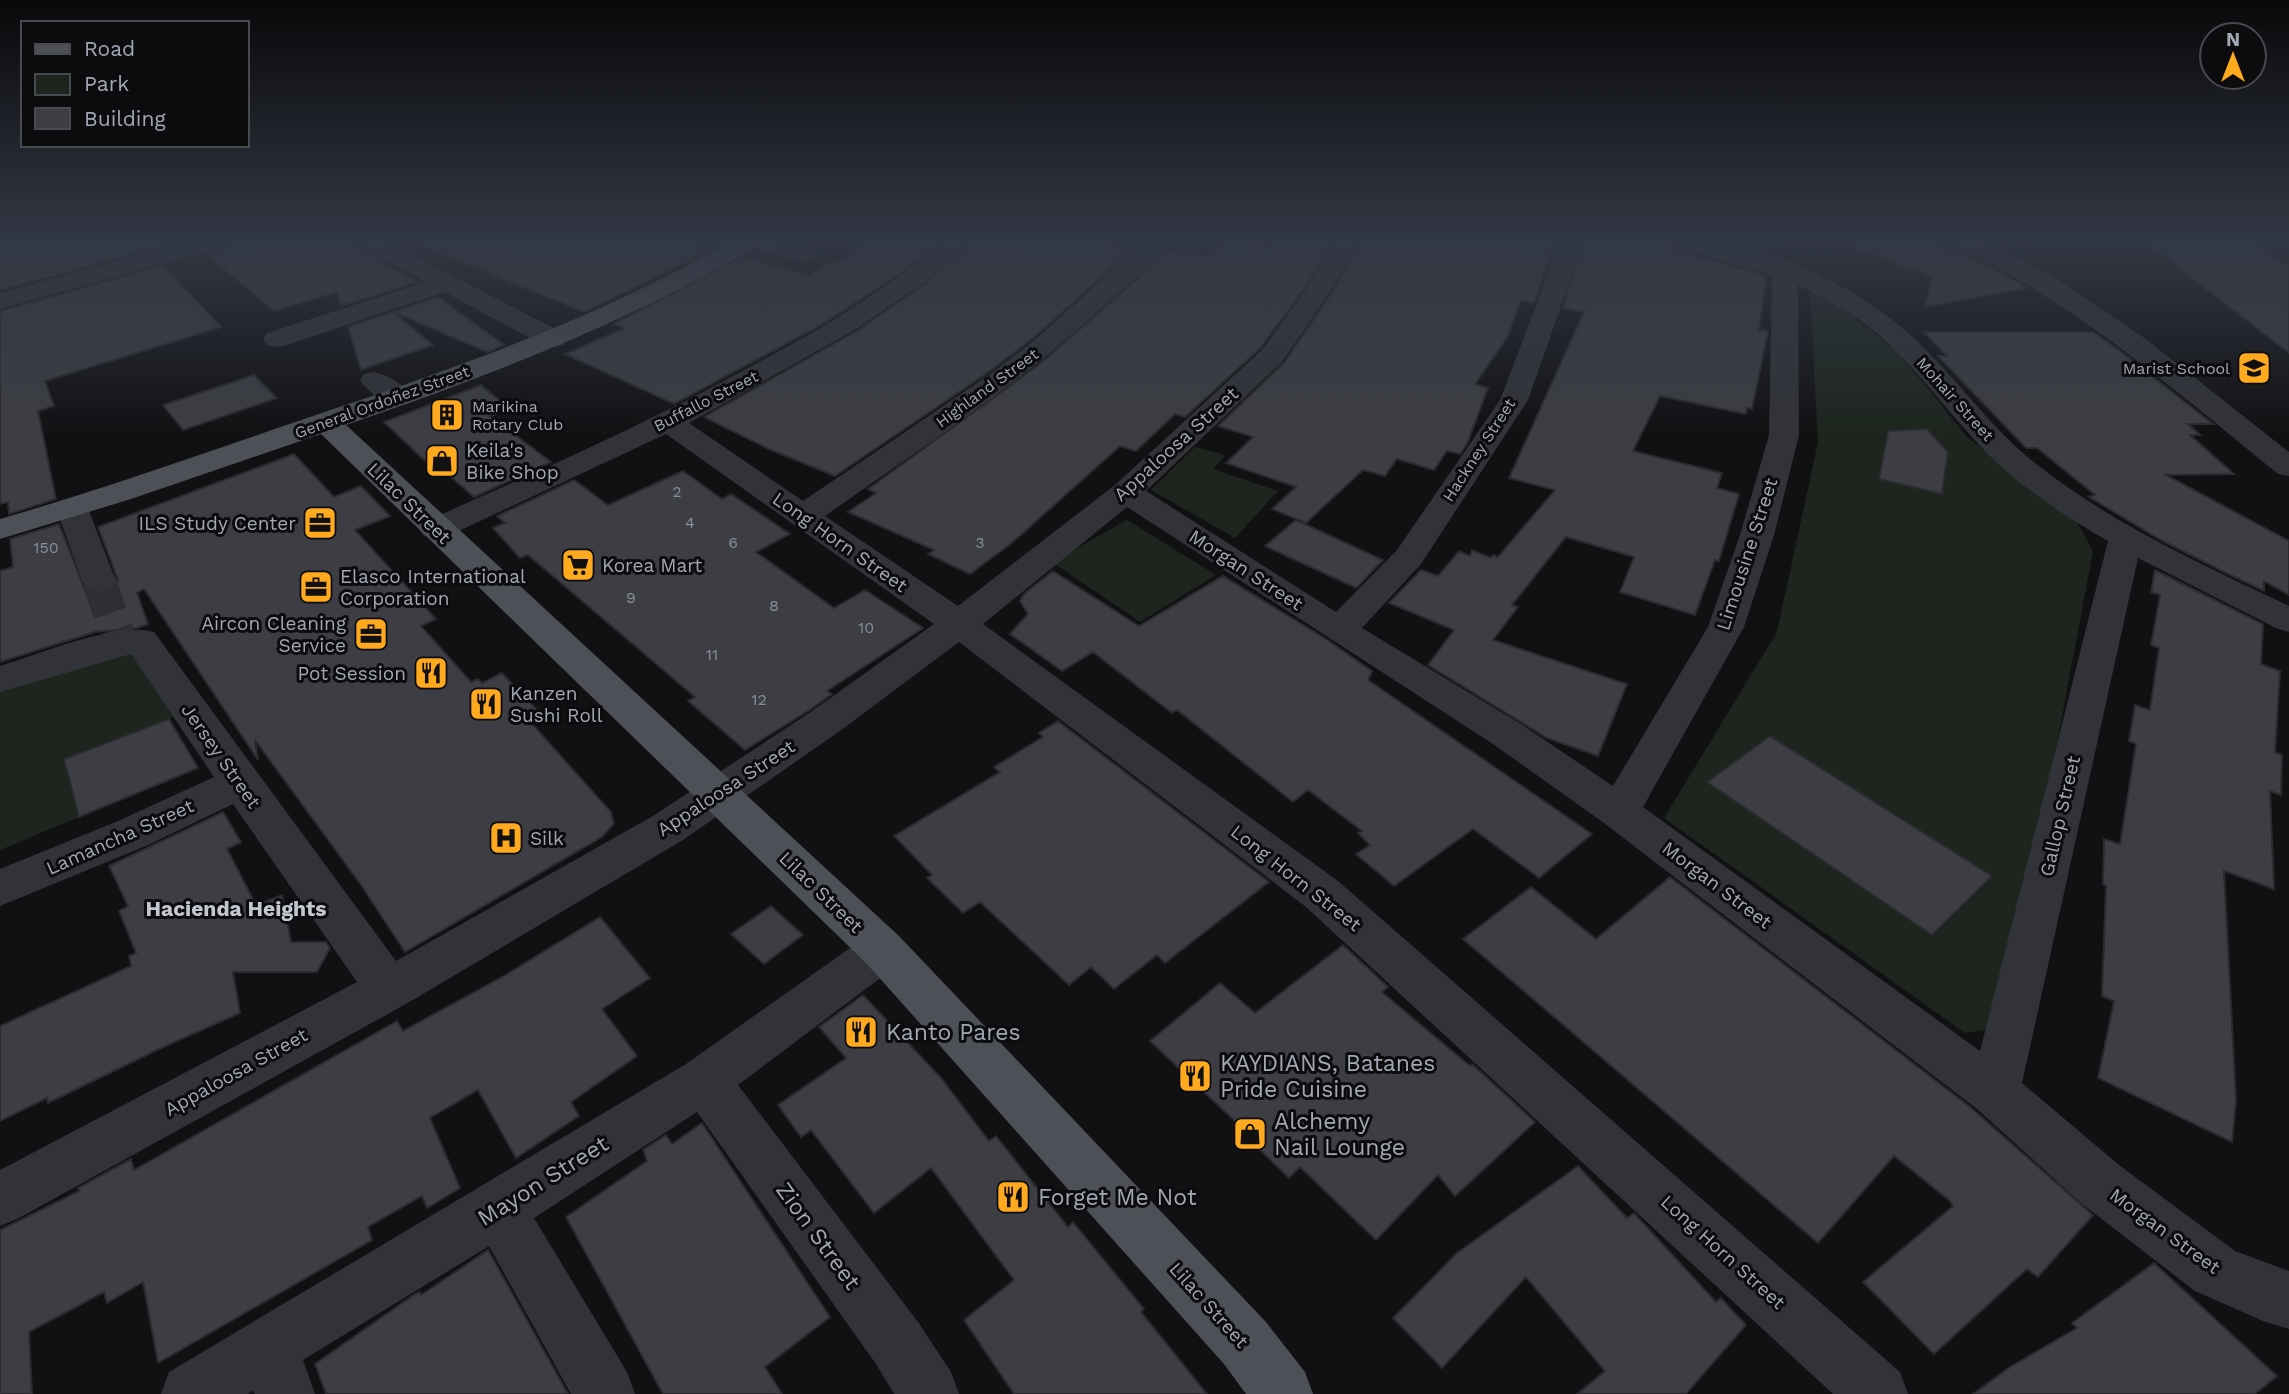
<svg xmlns="http://www.w3.org/2000/svg" width="2289" height="1394" font-family="'Work Sans',sans-serif">
	<rect width="100%" height="100%" fill="#111113"/>
	<path fill="#1d251e" d="M 1810,292 L 1828,297 L 1898,352 L 1967,437 L 2076,520 L 2093,551 L 2004,1027 L 1965,1033 L 1664,818 L 1777,632 L 1818,442 Z
		M 1195,447 L 1226,455 L 1213,469 L 1278,491 L 1235,538 L 1151,490 Z
		M 1127,520 L 1216,575 L 1140,622 L 1052,562 Z
		M 136,649 L 180,714 L 65,759 L 79,817 L 0,850 L 0,690 Z"/>
	<path fill="#3d3e43" stroke="#2b2b2f" stroke-width="2" d="M 0,241 L 179,241 L 0,290 Z
		M 233,241 L 352,241 L 358,248 L 417,282 L 341,306 L 337,292 L 274,311 L 207,254 L 227,249 Z
		M 411,241 L 685,241 L 712,249 L 584,312 Z
		M 865,241 L 940,241 L 898,274 L 826,322 L 674,404 L 565,354 L 625,328 L 613,324 L 742,257 L 808,276 L 833,261 L 837,263 Z
		M 974,241 L 1091,241 L 1134,247 L 1033,338 L 987,373 L 835,476 L 771,450 L 704,417 L 857,331 L 926,284 Z
		M 1223,241 L 1269,245 L 1272,241 L 1332,241 L 1307,284 L 1260,348 L 1185,417 L 1175,414 L 1136,451 L 1120,446 L 1013,542 L 970,574 L 928,554 L 934,550 L 848,512 L 876,493 L 868,489 L 1040,364 L 1132,284 L 1165,251 L 1211,257 Z
		M 1361,241 L 1554,241 L 1534,303 L 1521,300 L 1507,338 L 1475,384 L 1488,388 L 1467,444 L 1460,454 L 1447,451 L 1434,470 L 1397,459 L 1385,476 L 1363,470 L 1306,523 L 1272,509 L 1296,487 L 1226,463 L 1253,437 L 1218,426 L 1284,363 L 1336,287 Z
		M 1583,241 L 1670,241 L 1676,249 L 1688,252 L 1687,254 L 1766,276 L 1759,330 L 1768,331 L 1752,409 L 1747,408 L 1746,414 L 1660,396 L 1633,451 L 1722,473 L 1717,488 L 1739,494 L 1719,561 L 1715,560 L 1695,615 L 1620,592 L 1634,557 L 1566,537 L 1512,605 L 1518,607 L 1493,640 L 1627,684 L 1598,756 L 1547,738 L 1428,665 L 1454,630 L 1389,603 L 1421,570 L 1438,576 L 1459,551 L 1470,556 L 1472,550 L 1491,558 L 1493,555 L 1498,557 L 1555,490 L 1509,478 L 1584,312 L 1563,308 Z
		M 1846,241 L 1930,241 L 2004,275 L 2027,288 L 1925,307 L 1932,277 L 1845,244 Z
		M 2145,241 L 2250,241 L 2289,267 L 2289,353 Z
		M 163,266 L 221,327 L 45,381 L 54,406 L 38,411 L 56,499 L 9,514 L 8,502 L 0,504 L 0,311 Z
		M 438,297 L 504,345 L 487,352 L 394,312 Z
		M 393,312 L 433,345 L 361,370 L 348,327 Z
		M 1924,332 L 2093,332 L 2121,352 L 2213,424 L 2188,424 L 2200,435 L 2190,435 L 2234,474 L 2166,475 L 2289,541 L 2289,595 L 2264,581 L 2264,591 L 2224,572 L 2159,539 L 2089,497 L 2095,495 L 2037,448 L 2026,448 L 1938,356 L 1947,356 Z
		M 254,375 L 277,398 L 183,430 L 163,405 Z
		M 481,385 L 510,409 L 490,416 L 551,462 L 474,497 L 444,471 L 438,473 L 384,422 Z
		M 1927,429 L 1948,452 L 1942,494 L 1879,479 L 1888,431 Z
		M 294,454 L 334,497 L 361,486 L 390,516 L 355,530 L 436,619 L 421,626 L 471,682 L 478,679 L 482,683 L 502,673 L 537,710 L 525,716 L 611,812 L 614,824 L 602,837 L 405,952 L 361,885 L 255,740 L 258,760 L 144,589 L 137,593 L 148,624 L 138,628 L 95,632 L 0,662 L 0,571 L 13,567 L 10,539 L 59,524 L 85,590 L 98,595 L 112,592 L 118,580 L 98,527 Z
		M 683,471 L 722,499 L 731,494 L 790,534 L 756,552 L 834,608 L 865,590 L 923,628 L 827,691 L 832,694 L 811,709 L 745,750 L 688,701 L 695,697 L 528,555 L 520,558 L 493,528 L 505,523 L 497,516 L 574,480 L 608,505 Z
		M 1296,520 L 1383,560 L 1356,588 L 1265,546 Z
		M 2155,570 L 2263,624 L 2261,664 L 2280,671 L 2275,752 L 2282,755 L 2281,795 L 2270,791 L 2274,889 L 2224,871 L 2236,1100 L 2232,1142 L 2098,1078 L 2114,1001 L 2102,996 L 2106,886 L 2103,884 L 2104,839 L 2120,844 L 2136,744 L 2129,741 L 2135,705 L 2150,710 L 2159,648 L 2151,645 L 2160,595 L 2151,592 Z
		M 1053,571 L 1139,626 L 1223,576 L 1326,639 L 1372,671 L 1368,680 L 1592,834 L 1539,878 L 1473,829 L 1394,886 L 1356,854 L 1370,845 L 1358,833 L 1362,831 L 1308,790 L 1293,802 L 1177,710 L 1172,713 L 1093,652 L 1062,671 L 1010,634 L 1028,614 L 1020,601 L 1024,594 Z
		M 169,719 L 198,768 L 79,817 L 64,759 Z
		M 1058,721 L 1269,882 L 1165,963 L 1157,955 L 1114,989 L 1091,967 L 1069,985 L 980,902 L 963,913 L 927,878 L 932,875 L 894,836 L 1000,772 L 994,767 L 1043,737 L 1039,733 Z
		M 1770,736 L 1992,876 L 1932,935 L 1707,782 Z
		M 223,812 L 241,842 L 227,849 L 256,905 L 282,895 L 291,942 L 326,942 L 330,948 L 317,972 L 233,972 L 240,1013 L 157,1050 L 48,1103 L 47,1098 L 0,1121 L 0,1026 L 131,966 L 129,956 L 136,953 L 119,911 L 128,906 L 109,866 Z
		M 1670,877 L 1969,1106 L 2093,1215 L 2038,1277 L 2027,1269 L 1934,1354 L 1863,1282 L 1953,1206 L 1950,1201 L 1894,1156 L 1818,1243 L 1463,939 L 1531,887 L 1596,939 Z
		M 771,906 L 803,935 L 764,964 L 731,934 Z
		M 600,917 L 650,978 L 602,1009 L 637,1056 L 571,1102 L 579,1116 L 516,1158 L 478,1090 L 430,1118 L 460,1188 L 427,1208 L 422,1196 L 368,1227 L 372,1240 L 158,1363 L 143,1282 L 107,1303 L 104,1292 L 29,1332 L 32,1394 L 0,1394 L 0,1230 L 79,1191 L 78,1188 L 131,1159 L 134,1170 L 397,1021 L 403,1031 L 504,976 Z
		M 1343,945 L 1388,987 L 1382,992 L 1470,1066 L 1472,1064 L 1535,1122 L 1455,1196 L 1438,1175 L 1376,1240 L 1300,1167 L 1289,1178 L 1254,1144 L 1257,1142 L 1150,1041 L 1220,983 L 1255,1013 Z
		M 863,995 L 941,1078 L 989,1141 L 996,1136 L 1068,1227 L 1073,1222 L 1144,1309 L 1141,1312 L 1207,1394 L 1014,1394 L 964,1320 L 1014,1280 L 931,1168 L 874,1213 L 811,1130 L 801,1137 L 778,1105 L 846,1058 L 819,1027 Z
		M 702,1123 L 830,1317 L 765,1367 L 782,1394 L 663,1394 L 566,1217 L 647,1161 L 643,1150 L 666,1135 L 672,1144 Z
		M 1578,1166 L 1627,1218 L 1634,1213 L 1716,1302 L 1721,1298 L 1746,1325 L 1686,1394 L 1577,1394 L 1605,1371 L 1526,1277 L 1442,1368 L 1393,1318 L 1457,1253 Z
		M 488,1250 L 568,1394 L 326,1394 L 315,1364 L 415,1294 L 420,1292 L 421,1295 Z
		M 2154,1263 L 2277,1376 L 2255,1394 L 1973,1394 L 2010,1367 L 2077,1328 L 2072,1323 Z"/>
	<g fill="none" stroke-linecap="round" stroke-linejoin="round">
		<path stroke="#2e2f33" stroke-width="34" stroke-dasharray="34 17" stroke-linecap="butt" d="M 99,581 L 118,636"/>
		<path fill="#323338" fill-rule="evenodd" d="M 190,241 L 230,241 L 226,246 L 0,309 L 0,293 Z
			M 355,241 L 385,241 L 563,333 L 567,339 L 563,345 L 553,347 L 543,345 L 445,292 L 287,345 L 277,347 L 267,345 L 263,339 L 267,333 L 426,282 L 359,246 Z
			M 743,241 C 762,241 806,238 817,255 L 814,260 L 805,262 L 747,246 Z
			M 944,241 L 971,241 L 925,282 L 856,329 L 689,423 L 803,501 L 989,375 L 1035,340 L 1144,241 L 1169,241 C 1152,266 1127,285 1105,305 C 1019,385 921,448 825,516 L 958,606 L 1115,485 L 1262,350 L 1309,285 L 1335,241 L 1359,241 L 1334,286 L 1282,362 L 1146,491 L 1336,612 L 1397,550 L 1500,400 L 1549,272 L 1557,241 L 1581,241 L 1573,272 L 1528,400 L 1421,564 L 1362,628 L 1521,724 L 1613,786 L 1708,627 L 1740,535 L 1769,435 L 1772,275 L 1677,246 L 1673,241 C 1687,241 1702,239 1716,241 C 1786,252 1871,295 1921,345 C 1960,383 1992,429 2035,463 C 2112,524 2201,564 2289,606 L 2289,632 L 2276,628 L 2138,558 L 2022,1083 L 2119,1165 L 2235,1251 L 2289,1271 L 2289,1329 L 2263,1321 L 2195,1291 L 2081,1203 L 1977,1109 L 1604,823 L 1493,744 L 1127,507 L 983,624 L 1338,881 L 1900,1372 L 1908,1394 L 1833,1394 L 1306,907 L 959,642 L 840,731 L 683,840 L 406,1004 L 19,1218 L 0,1226 L 0,1170 L 357,982 L 233,804 L 148,845 L 0,906 L 0,869 L 118,821 L 214,777 L 131,654 L 0,692 L 0,666 C 40,654 115,622 154,632 L 396,961 L 653,816 L 812,711 L 934,624 L 666,434 L 448,536 L 436,539 L 424,536 L 419,529 L 424,522 C 535,473 646,424 752,366 C 820,330 886,291 944,241 ZM 1798,285 C 1826,299 1855,314 1879,335 C 1922,373 1954,421 1995,461 C 2028,492 2068,518 2108,541 L 1980,1051 L 1643,807 L 1744,627 L 1774,535 L 1799,435 Z
			M 1951,241 L 1983,241 L 2060,281 L 2143,337 L 2289,452 L 2289,476 L 2278,474 C 2173,389 2077,304 1955,246 Z
			M 374,372 C 388,375 405,385 413,397 L 409,403 C 391,408 370,395 360,380 L 364,374 Z
			M 72,498 L 83,501 L 88,508 L 116,581 L 111,589 L 99,592 L 87,589 L 82,581 L 56,508 L 61,501 Z
			M 883,930 L 899,936 L 906,950 L 899,964 L 738,1085 L 918,1322 L 951,1372 L 959,1394 L 894,1394 L 876,1364 L 697,1112 L 534,1218 L 627,1372 L 635,1394 L 571,1394 L 489,1246 L 303,1360 L 315,1394 L 255,1394 L 253,1390 L 248,1394 L 161,1394 L 169,1372 L 686,1064 L 867,936 Z"/>
		<path fill="#4d5057" fill-rule="evenodd" d="M 732,241 L 761,241 L 757,246 C 627,323 489,376 346,425 L 899,936 L 1266,1322 L 1305,1372 L 1313,1394 L 1246,1394 L 1224,1364 L 867,964 L 321,434 L 131,499 L 0,539 L 0,519 C 104,489 205,453 307,418 C 453,369 597,319 732,241 Z"/>
	</g>
	<linearGradient id="sky" x2="0" y2="1"><stop stop-color="#09090a"/><stop offset="0.55" stop-color="#323844"/><stop offset="1" stop-color="#323844" stop-opacity="0"/></linearGradient>
	<rect width="2289" height="436" fill="url(#sky)"/>
	<defs>
		<symbol id="school-square" viewBox="-11 -11 22 22"><rect x="-9" y="-9" width="18" height="18" rx="4" fill="#fea91e" stroke="#0c0c0e"/><path d="M0-5L7-2L0 1L-7-2ZM-4 1L0 2.5L4 1V4Q0 6-4 4Z" fill="#111"/></symbol>
		<symbol id="building-square" viewBox="-11 -11 22 22"><rect x="-9" y="-9" width="18" height="18" rx="4" fill="#fea91e" stroke="#0c0c0e"/><path d="M-4-6H4V6H1V3H-1V6H-4ZM-2.5-4.3h1.7v1.8h-1.7ZM.8-4.3h1.7v1.8H.8ZM-2.5-1h1.7V.8h-1.7ZM.8-1h1.7V.8H.8Z" fill="#111"/></symbol>
		<symbol id="shop-square" viewBox="-11 -11 22 22"><rect x="-9" y="-9" width="18" height="18" rx="4" fill="#fea91e" stroke="#0c0c0e"/><path d="M-5-2.5h2.3a2.7 3.5 0 0 1 5.4 0H5L5.5 6h-11ZM-1.5-2.5h3a1.5 2.3 0 0 0-3 0Z" fill="#111"/></symbol>
		<symbol id="office-square" viewBox="-11 -11 22 22"><rect x="-9" y="-9" width="18" height="18" rx="4" fill="#fea91e" stroke="#0c0c0e"/><path d="M-6-3h4V-5.5h4V-3h4V5H-6ZM-1-4.5V-3h2v-1.5ZM-6 0V1H6V0Z" fill="#111"/></symbol>
		<symbol id="supermarket-square" viewBox="-11 -11 22 22"><rect x="-9" y="-9" width="18" height="18" rx="4" fill="#fea91e" stroke="#0c0c0e"/><path d="M-6-5.5h2.5l.6 2H6L4.5 2H-2.5L-4.4-4H-6ZM-1.5 3.2a1.3 1.3 0 1 0 .1 0ZM3 3.2a1.3 1.3 0 1 0 .1 0Z" fill="#111"/></symbol>
		<symbol id="restaurant-square" viewBox="-11 -11 22 22"><rect x="-9" y="-9" width="18" height="18" rx="4" fill="#fea91e" stroke="#0c0c0e"/><path d="M-5-6h1v4h1v-4h1v4h1v-4h1v5L-1.5 .5V6h-2V.5L-5-1ZM5-6V6H3V1.5H1.5Q1.5-4 5-6Z" fill="#111"/></symbol>
		<symbol id="hospital-square" viewBox="-11 -11 22 22"><rect x="-9" y="-9" width="18" height="18" rx="4" fill="#fea91e" stroke="#0c0c0e"/><path d="M-5-5h3v3.5h4V-5h3V5h-3V1.5h-4V5h-3Z" fill="#111"/></symbol>
	</defs>
	<g fill-rule="evenodd">
		<use href="#school-square" x="2235" y="349" width="38" height="38"/>
		<use href="#building-square" x="428" y="396" width="38" height="38"/>
		<use href="#shop-square" x="423" y="442" width="38" height="38"/>
		<use href="#office-square" x="301" y="504" width="38" height="38"/>
		<use href="#supermarket-square" x="559" y="546" width="38" height="38"/>
		<use href="#office-square" x="297" y="568" width="38" height="38"/>
		<use href="#office-square" x="352" y="615" width="38" height="38"/>
		<use href="#restaurant-square" x="412" y="654" width="38" height="38"/>
		<use href="#restaurant-square" x="467" y="685" width="38" height="38"/>
		<use href="#hospital-square" x="487" y="819" width="38" height="38"/>
		<use href="#restaurant-square" x="842" y="1013" width="38" height="38"/>
		<use href="#restaurant-square" x="1176" y="1057" width="38" height="38"/>
		<use href="#shop-square" x="1231" y="1115" width="38" height="38"/>
		<use href="#restaurant-square" x="994" y="1178" width="38" height="38"/>
	</g>
	<g text-anchor="middle" dominant-baseline="central" stroke-width="6" stroke-linejoin="round" paint-order="stroke">
		<g font-size="16" fill="#a1a8b4" stroke="#0c0c0e" text-anchor="end">
			<text x="2230" y="368">Marist School</text>
			<text x="472" y="406" text-anchor="start">Marikina<tspan x="472" dy="18">Rotary Club</tspan></text>
		</g>
		<g font-size="16" fill="#a1a8b4" stroke="#0c0c0e">
			<text transform="translate(987 388) rotate(-36)">Highland Street</text>
			<text transform="translate(1955 399) rotate(48)">Mohair Street</text>
			<text transform="translate(706 401) rotate(-27)">Buffallo Street</text>
			<text transform="translate(382 402) rotate(-20)">General Ordoñez Street</text>
			<text transform="translate(1479 450) rotate(-57)">Hackney Street</text>
		</g>
		<g font-size="16" fill="#888e98">
			<text x="677" y="491">2</text>
			<text x="690" y="522">4</text>
			<text x="733" y="542">6</text>
			<text x="980" y="542">3</text>
			<text x="46" y="547">150</text>
			<text x="631" y="597">9</text>
			<text x="774" y="605">8</text>
			<text x="866" y="627">10</text>
			<text x="712" y="654">11</text>
			<text x="759" y="699">12</text>
		</g>
		<g font-size="19" fill="#a1a8b4" stroke="#0c0c0e">
			<text transform="translate(1176 444) rotate(-42)">Appaloosa Street</text>
			<text transform="translate(409 503) rotate(44)">Lilac Street</text>
			<text transform="translate(840 542) rotate(35)">Long Horn Street</text>
			<text transform="translate(1747 554) rotate(-72)">Limousine Street</text>
			<text transform="translate(1246 570) rotate(33)">Morgan Street</text>
			<text transform="translate(221 756) rotate(55)">Jersey Street</text>
			<text transform="translate(726 788) rotate(-33)">Appaloosa Street</text>
			<text transform="translate(2060 816) rotate(-77)">Gallop Street</text>
			<text transform="translate(120 837) rotate(-24)">Lamancha Street</text>
			<text transform="translate(1296 878) rotate(38)">Long Horn Street</text>
			<text transform="translate(1717 885) rotate(37)">Morgan Street</text>
			<text transform="translate(821 892) rotate(44)">Lilac Street</text>
			<text transform="translate(236 1072) rotate(-29)">Appaloosa Street</text>
			<text transform="translate(2165 1231) rotate(36)">Morgan Street</text>
			<text transform="translate(1723 1252) rotate(42)">Long Horn Street</text>
			<text transform="translate(1209 1305) rotate(48)">Lilac Street</text>
		</g>
		<g font-size="19" fill="#a1a8b4" stroke="#0c0c0e" text-anchor="start">
			<text x="466" y="450">Keila's<tspan x="466" dy="22">Bike Shop</tspan></text>
			<text x="296" y="523" text-anchor="end">ILS Study Center</text>
			<text x="602" y="565">Korea Mart</text>
			<text x="340" y="576">Elasco International<tspan x="340" dy="22">Corporation</tspan></text>
			<text x="346" y="623" text-anchor="end">Aircon Cleaning<tspan x="346" dy="22">Service</tspan></text>
			<text x="406" y="673" text-anchor="end">Pot Session</text>
			<text x="510" y="693">Kanzen<tspan x="510" dy="22">Sushi Roll</tspan></text>
			<text x="530" y="838">Silk</text>
		</g>
		<g font-size="21" font-weight="bold" fill="#c2c7d0" stroke="#0c0c0e">
			<text x="236" y="908">Hacienda Heights</text>
		</g>
		<g font-size="23" fill="#a1a8b4" stroke="#0c0c0e" text-anchor="start">
			<text x="886" y="1032">Kanto Pares</text>
			<text x="1220" y="1063">KAYDIANS, Batanes<tspan x="1220" dy="26">Pride Cuisine</tspan></text>
			<text x="1274" y="1121">Alchemy<tspan x="1274" dy="26">Nail Lounge</tspan></text>
			<text x="1038" y="1197">Forget Me Not</text>
		</g>
		<g font-size="23" fill="#a1a8b4" stroke="#0c0c0e">
			<text transform="translate(543 1181) rotate(-32)">Mayon Street</text>
			<text transform="translate(818 1236) rotate(54)">Zion Street</text>
		</g>
	</g>
	<rect x="21" y="21" width="228" height="126" fill="#0c0c0e" stroke="#484a50" stroke-width="2"/>
	<rect x="35" y="44" width="35" height="10" fill="#4d5057" stroke="#484a50" stroke-width="2"/>
	<text x="84" y="56" font-size="21" fill="#a1a8b4">Road</text>
	<rect x="35" y="74" width="35" height="21" fill="#1d251e" stroke="#484a50" stroke-width="2"/>
	<text x="84" y="91" font-size="21" fill="#a1a8b4">Park</text>
	<rect x="35" y="108" width="35" height="21" fill="#3d3e43" stroke="#484a50" stroke-width="2"/>
	<text x="84" y="126" font-size="21" fill="#a1a8b4">Building</text>
	<g transform="translate(2233 56)"><circle r="33" fill="#0c0c0e" stroke="#484a50" stroke-width="2"/>
	<path d="M0-5L12 26L0 18L-12 26Z" fill="#fea91e"/>
	<text y="-10" font-size="19" font-weight="bold" text-anchor="middle" fill="#a1a8b4">N</text>
	</g>
</svg>
